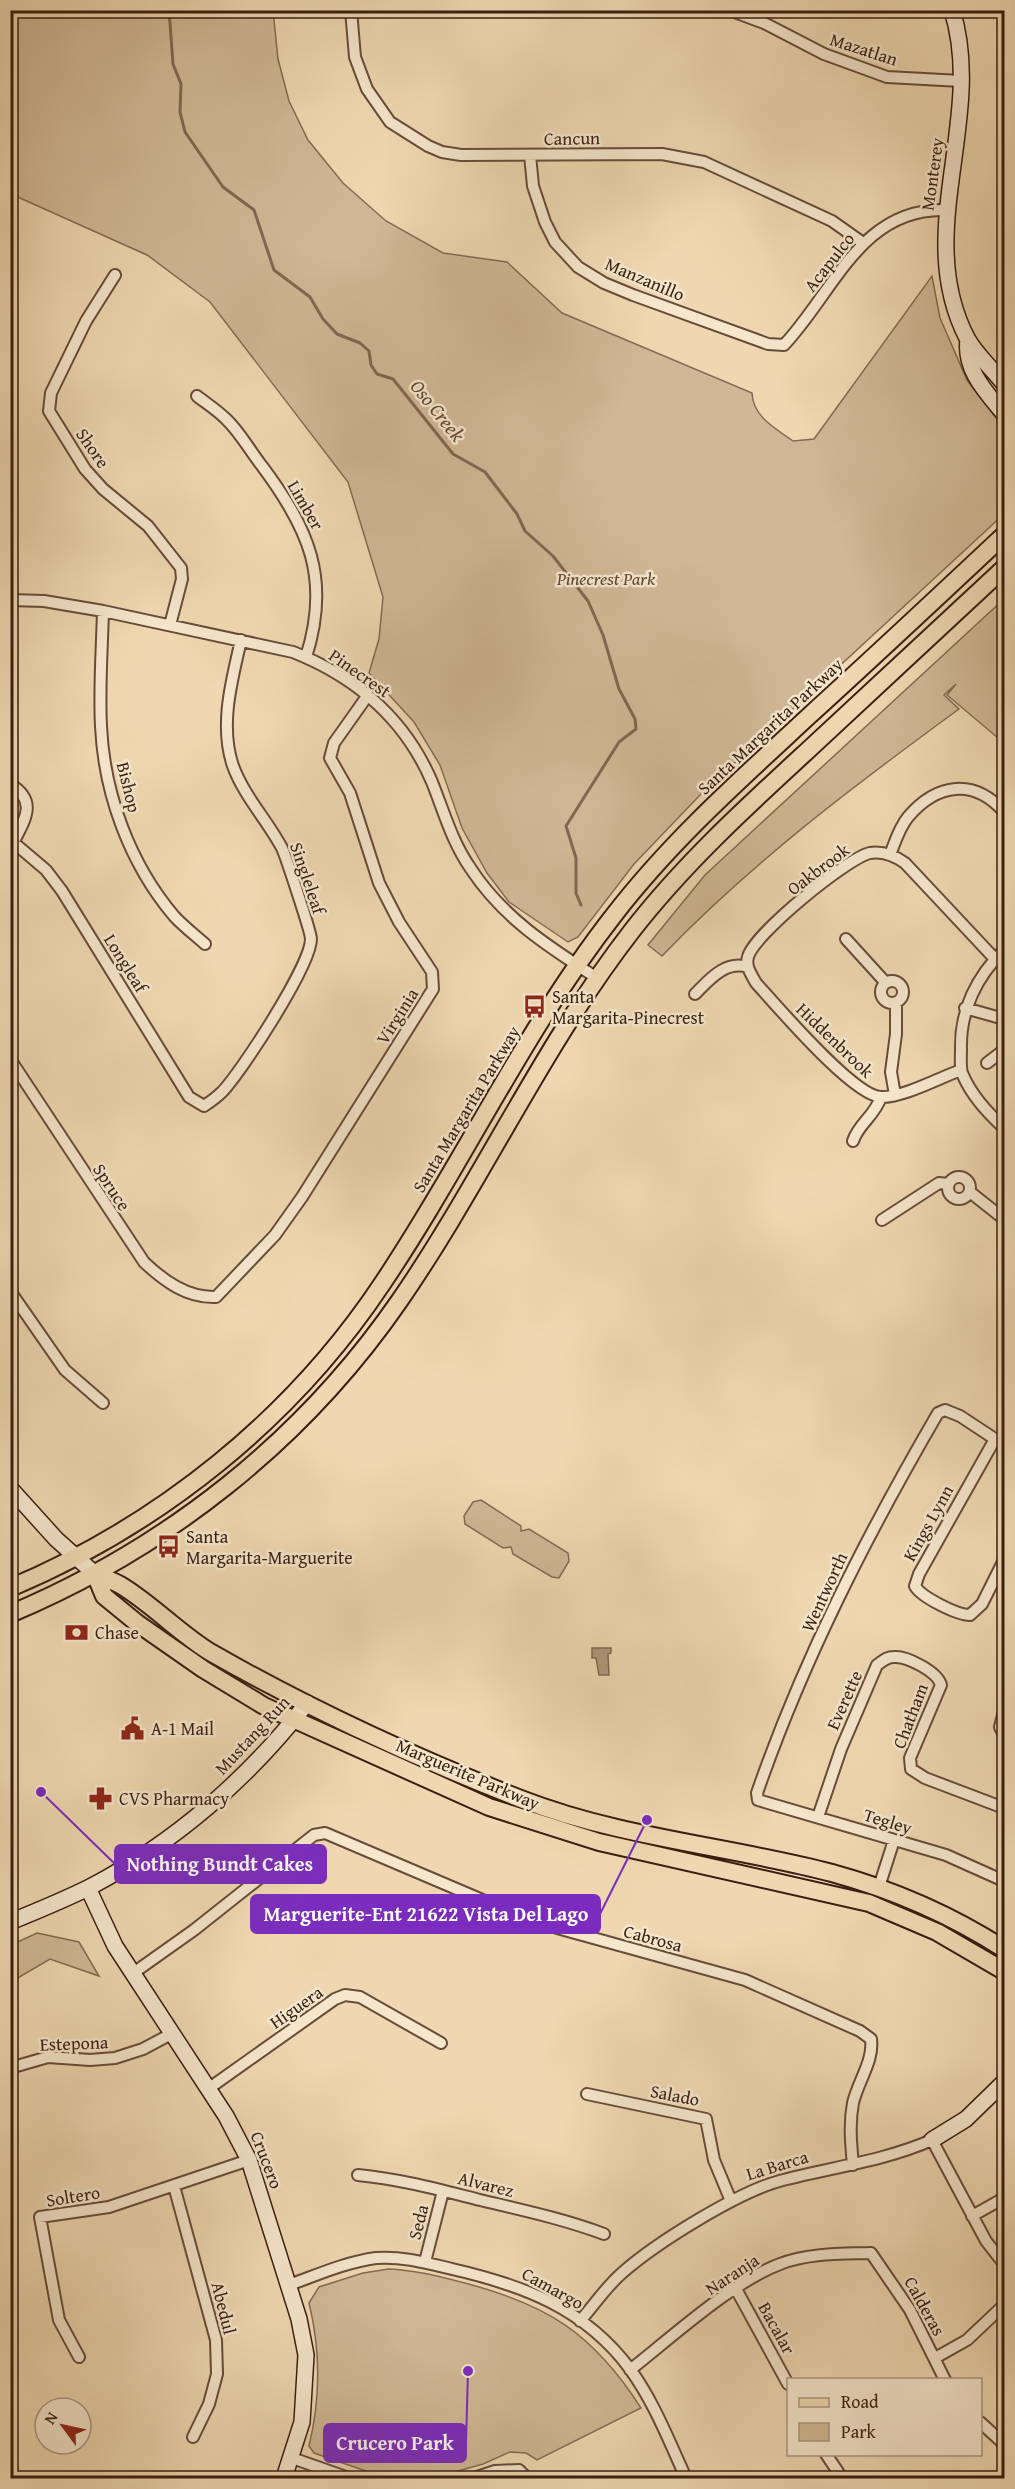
<svg xmlns="http://www.w3.org/2000/svg" width="1015" height="2489" font-family="'Gentium Book Plus',serif">
	<rect width="100%" height="100%" fill="#efd8b1"/>
	<filter id="stains"><feTurbulence type="fractalNoise" baseFrequency=".00333" numOctaves="4"/><feColorMatrix values="0 0 0 0 .2 0 0 0 0 .09 0 0 0 0 .02 0 0 0 .5 -.17"/></filter>
	<radialGradient id="worn" r=".72"><stop offset=".6" stop-color="#630" stop-opacity="0"/><stop offset="1" stop-color="#630" stop-opacity=".3"/></radialGradient>
	<path fill="#d0b896" stroke="#856b54" stroke-width="1.5" d="M 11,10 L 273,11 L 278,59 L 289,101 L 308,140 L 343,183 L 386,221 L 443,253 L 507,262 L 562,313 L 752,393 C 753,417 775,428 793,441 L 814,439 L 932,276 L 940,318 L 967,380 L 1004,428 L 1004,514 L 701,794 L 634,864 L 578,937 L 568,942 L 509,902 L 487,873 L 462,828 L 440,765 L 414,722 L 369,673 L 379,639 L 383,597 L 348,482 L 210,302 L 147,255 L 11,194 Z
		M 1004,599 L 1004,743 L 947,695 L 956,684 L 944,695 L 959,709 C 855,785 751,863 662,956 L 648,945 L 705,875 Z
		M 481,1500 L 521,1526 L 521,1531 L 529,1529 L 568,1553 L 569,1561 L 559,1578 L 552,1577 L 513,1554 L 511,1547 L 503,1548 L 465,1524 L 464,1516 L 473,1502 Z
		M 37,1933 L 79,1942 L 99,1976 L 50,1959 L 11,1982 L 11,1945 Z
		M 389,2269 C 414,2270 437,2276 461,2282 C 547,2304 593,2333 641,2408 L 537,2460 L 526,2453 L 510,2452 L 483,2464 L 433,2478 L 386,2478 L 314,2453 L 309,2446 C 321,2397 321,2352 309,2303 L 319,2287 L 363,2273 Z"/>
	<path fill="#b1997b" stroke="#816851" stroke-width="1.5" d="M 592,1648 L 611,1648 L 611,1653 L 608,1654 L 609,1675 L 599,1675 L 596,1658 L 592,1658 Z"/>
	<g fill="none" stroke-linecap="round" stroke-linejoin="round">
		<path stroke="#816851" stroke-width="3" d="M 169,10 L 173,64 L 181,84 L 180,112 L 185,132 L 223,187 L 254,210 L 274,270 L 310,297 L 323,319 L 337,334 L 360,343 L 369,351 L 371,365 L 377,374 L 393,379 L 453,454 L 485,472 L 517,514 L 525,531 L 553,556 L 588,601 L 603,635 L 619,689 L 635,719 L 636,729 L 619,742 L 566,826 L 576,858 L 576,893 L 581,905"/>
		<defs>
			<path id="street" d="M 351,10 L 355,57 L 367,89 L 390,122 L 428,146 L 442,152 L 461,155 L 662,154 L 704,162 L 832,221 L 863,243
				M 729,10 L 764,23 L 824,54 L 887,77 L 961,81
				M 530,155 L 533,186 L 545,222 L 555,242 L 578,267 L 604,283 L 633,295 L 768,344 L 784,345 C 834,292 861,207 946,210
				M 115,275 L 86,321 L 51,393 L 49,411 L 85,469 L 103,489 L 148,526 L 181,568 L 182,579 L 170,625
				M 197,396 C 206,403 217,410 226,419 C 240,432 250,451 262,466 C 309,529 331,579 306,657
				M 10,600 L 44,601 L 103,611 L 293,652 C 356,677 405,719 432,782 C 444,812 452,842 471,869 C 503,918 549,947 597,978
				M 103,611 C 102,649 99,688 101,726 C 104,794 130,864 174,916 C 183,926 195,935 205,944
				M 10,784 C 40,802 23,822 11,847
				M 1004,824 L 1004,834
				M 13,842 L 46,870 L 62,891 L 189,1097 L 204,1106 C 210,1102 217,1097 222,1092 C 242,1071 311,965 311,939 C 311,932 286,857 282,848 C 267,820 244,796 233,766 C 219,725 232,680 241,640
				M 890,855 C 895,842 899,828 908,817 C 937,783 974,778 1004,812
				M 846,939 L 886,983
				M 1004,950 C 977,976 960,1010 961,1049 C 961,1057 960,1066 962,1073 C 971,1095 987,1112 1004,1128
				M881 992a11 11 0 1 1 22 0a11 11 0 1 1-22 0Z
				M 695,994 C 709,980 725,960 748,967
				M 965,1008 L 1004,1019
				M 10,1059 L 144,1262 C 164,1281 187,1298 216,1297 L 275,1235 L 302,1197 L 433,989 L 432,972 L 399,922 L 379,883 L 350,793 L 330,758 L 334,743 L 368,695
				M 987,1063 L 1004,1050
				M 961,1070 C 939,1078 904,1097 882,1097 C 855,1098 777,1006 756,983 C 752,975 745,967 748,957 C 753,935 847,858 870,853 C 883,851 895,856 905,863 L 995,959
				M 895,1095 L 891,1072 L 896,1034 L 896,1003
				M 853,1141 C 859,1123 874,1117 881,1097
				M948 1188a11 11 0 1 1 22 0a11 11 0 1 1-22 0Z
				M 970,1192 L 1004,1219
				M 882,1220 L 939,1183 L 948,1184
				M 10,1291 L 65,1370 L 103,1403
				M 995,1439 L 919,1574 L 915,1586 C 921,1597 957,1615 970,1615 L 982,1604 L 1004,1560
				M 1004,1445 L 960,1416 L 945,1410 L 938,1413 C 867,1535 803,1660 757,1793 L 758,1800 L 946,1855 L 1004,1881
				M 1004,1711 L 1000,1727 L 1004,1735
				M 818,1817 L 841,1749 L 877,1665 C 883,1661 886,1657 894,1657 C 907,1656 938,1672 941,1685 L 910,1758 L 911,1769 L 925,1778 L 1004,1808
				M 879,1887 L 894,1840
				M 132,1974 L 194,1930 L 314,1835 L 325,1833 L 506,1910 L 557,1928 L 745,1980 L 860,2031 L 871,2039 C 874,2061 858,2081 853,2103 C 849,2124 851,2144 853,2165
				M 10,2068 L 48,2057 L 90,2060 L 115,2058 L 143,2049 L 171,2034
				M 208,2089 L 335,1999 L 345,1995 L 360,1997 L 441,2043
				M 587,2094 L 706,2119 L 714,2160 L 731,2201
				M 358,2175 C 400,2179 440,2190 480,2200 C 522,2210 564,2219 604,2234
				M 174,2186 L 216,2340 L 217,2374 L 209,2404 L 193,2437
				M 972,2216 L 1004,2198
				M 425,2262 L 443,2191
				M 289,2285 C 317,2275 346,2262 376,2258 C 402,2256 427,2263 452,2269 C 522,2285 585,2308 630,2369 C 654,2402 669,2441 686,2478
				M 736,2289 L 788,2384
				M 580,2321 C 594,2305 606,2287 622,2273 C 656,2243 739,2191 783,2180 C 833,2167 884,2161 932,2140 L 986,2241 L 1004,2264
				M 79,2357 L 59,2320 L 40,2217 L 109,2207 L 249,2160
				M 935,2358 L 967,2340 L 1004,2305
				M 630,2370 C 672,2337 732,2282 780,2264 C 808,2253 841,2254 871,2253 L 910,2310 L 945,2380
				M 980,2422 L 1004,2444
				M 826,2454 L 842,2478
				M 292,2458 L 349,2478
				M 474,2478 L 495,2471 L 519,2470 L 527,2478"/>
			<path id="secondary" d="M 952,10 C 986,119 912,232 967,338 C 976,355 993,369 1004,384
				M 968,340 C 964,370 986,392 1004,414
				M 10,1488 L 56,1539 L 95,1574
				M 88,1888 L 115,1946 L 226,2116 L 249,2160 L 299,2319 L 306,2355 L 302,2422 L 284,2478
				M 10,1922 C 37,1911 64,1900 90,1887 C 174,1843 249,1778 307,1703
				M 932,2140 L 966,2119 L 1004,2082"/>
			<path id="primary" d="M 95,1574 L 104,1596 L 137,1623 L 203,1669 L 264,1706 L 489,1807 L 599,1842 L 869,1903 L 937,1932 L 1004,1971
				M 95,1574 C 104,1578 114,1581 122,1586 C 153,1605 179,1633 210,1652 C 308,1708 416,1758 521,1799 C 621,1838 729,1846 832,1873 C 894,1890 951,1915 1004,1949
				M 10,1588 C 160,1525 292,1419 382,1284 C 463,1164 524,1030 614,915 C 671,841 741,779 810,715 C 875,656 940,595 1004,535
				M 10,1614 C 167,1548 303,1441 400,1300 C 482,1181 542,1047 631,932 C 682,866 743,810 805,753 C 871,691 938,630 1004,568"/>
		</defs>
		<use href="#street" stroke="#674c3a" stroke-width="14"/>
		<use href="#secondary" stroke="#3a1e12" stroke-width="18"/>
		<use href="#primary" stroke="#3a1e12" stroke-width="20"/>
		<use href="#street" stroke="#f5e6cc" stroke-width="10"/>
		<use href="#secondary" stroke="#f5e6cc" stroke-width="15"/>
		<use href="#primary" stroke="#efd8b1" stroke-width="16"/>
	</g>
	<defs>
		<symbol id="bus-bare" viewBox="-9 -9 18 18"><path d="M-5-6H5V4H4V6H2V4H-2V6H-4V4H-5ZM-3.5-4V0h7V-4ZM-3.5 1.2v1.5H-2V1.2ZM2 1.2v1.5H3.5V1.2Z" fill="#8f2418" stroke="#f5e6cc" stroke-width="2.5" paint-order="stroke"/></symbol>
		<symbol id="bank-bare" viewBox="-9 -9 18 18"><path d="M-6-4H6V4H-6ZM0-2.3a2.3 2.3 0 1 0 0 4.6a2.3 2.3 0 1 0 0-4.6Z" fill="#8f2418" stroke="#f5e6cc" stroke-width="2.5" paint-order="stroke"/></symbol>
		<symbol id="civic-bare" viewBox="-9 -9 18 18"><path d="M-.6-6.5H3V-4.5H.6V-3L4-1V1h2V6H-6V1h2V-1L-.6-3ZM-1.2 2.5V6h2.4V2.5Z" fill="#8f2418" stroke="#f5e6cc" stroke-width="2.5" paint-order="stroke"/></symbol>
		<symbol id="pharmacy-bare" viewBox="-9 -9 18 18"><path d="M-2-6h4v4h4v4h-4v4h-4v-4h-4v-4h4Z" fill="#8f2418" stroke="#f5e6cc" stroke-width="2.5" paint-order="stroke"/></symbol>
	</defs>
	<g fill-rule="evenodd">
		<use href="#bus-bare" x="518" y="990" width="33" height="33"/>
		<use href="#bus-bare" x="152" y="1530" width="33" height="33"/>
		<use href="#bank-bare" x="60" y="1616" width="33" height="33"/>
		<use href="#civic-bare" x="116" y="1712" width="33" height="33"/>
		<use href="#pharmacy-bare" x="84" y="1782" width="33" height="33"/>
	</g>
	<g text-anchor="middle" dominant-baseline="central" stroke-width="5" stroke-linejoin="round" paint-order="stroke">
		<g font-size="18" fill="#3a1e12" stroke="#f5e6cc">
			<text transform="translate(864 49) rotate(18)">Mazatlan</text>
			<text transform="translate(572 138) rotate(-1)">Cancun</text>
			<text transform="translate(932 174) rotate(-82)">Monterey</text>
			<text transform="translate(829 262) rotate(-52)">Acapulco</text>
			<text transform="translate(645 279) rotate(23)">Manzanillo</text>
			<text transform="translate(93 448) rotate(55)">Shore</text>
			<text transform="translate(306 505) rotate(60)">Limber</text>
			<text transform="translate(360 673) rotate(35)">Pinecrest</text>
			<text transform="translate(770 726) rotate(-43)">Santa Margarita Parkway</text>
			<text transform="translate(129 787) rotate(76)">Bishop</text>
			<text transform="translate(818 869) rotate(-37)">Oakbrook</text>
			<text transform="translate(308 878) rotate(71)">Singleleaf</text>
			<text transform="translate(126 963) rotate(58)">Longleaf</text>
			<text transform="translate(397 1016) rotate(-58)">Virginia</text>
			<text transform="translate(835 1040) rotate(44)">Hiddenbrook</text>
			<text transform="translate(466 1109) rotate(-59)">Santa Margarita Parkway</text>
			<text transform="translate(112 1187) rotate(57)">Spruce</text>
			<text transform="translate(928 1523) rotate(-61)">Kings Lynn</text>
			<text transform="translate(824 1592) rotate(-65)">Wentworth</text>
			<text transform="translate(844 1700) rotate(-66)">Everette</text>
			<text transform="translate(910 1716) rotate(-69)">Chatham</text>
			<text transform="translate(252 1735) rotate(-47)">Mustang Run</text>
			<text transform="translate(468 1774) rotate(23)">Marguerite Parkway</text>
			<text transform="translate(888 1821) rotate(17)">Tegley</text>
			<text transform="translate(653 1938) rotate(15)">Cabrosa</text>
			<text transform="translate(296 2007) rotate(-35)">Higuera</text>
			<text transform="translate(74 2043) rotate(-2)">Estepona</text>
			<text transform="translate(675 2095) rotate(11)">Salado</text>
			<text transform="translate(267 2160) rotate(69)">Crucero</text>
			<text transform="translate(777 2165) rotate(-17)">La Barca</text>
			<text transform="translate(486 2184) rotate(14)">Alvarez</text>
			<text transform="translate(73 2196) rotate(-9)">Soltero</text>
			<text transform="translate(418 2222) rotate(-76)">Seda</text>
			<text transform="translate(732 2274) rotate(-33)">Naranja</text>
			<text transform="translate(553 2288) rotate(29)">Camargo</text>
			<text transform="translate(925 2306) rotate(61)">Calderas</text>
			<text transform="translate(224 2308) rotate(76)">Abedul</text>
			<text transform="translate(777 2328) rotate(61)">Bacalar</text>
		</g>
		<g font-size="18" font-style="italic" fill="#604433" stroke="#f5e6cc">
			<text x="606" y="578">Pinecrest Park</text>
		</g>
		<g font-size="18" fill="#3a1e12" stroke="#f5e6cc" text-anchor="start">
			<text x="552" y="996">Santa<tspan x="552" dy="21">Margarita-Pinecrest</tspan></text>
			<text x="186" y="1536">Santa<tspan x="186" dy="21">Margarita-Marguerite</tspan></text>
			<text x="95" y="1632">Chase</text>
			<text x="151" y="1728">A-1 Mail</text>
			<text x="119" y="1798">CVS Pharmacy</text>
		</g>
		<g font-size="20" font-style="italic" fill="#644937" stroke="#f5e6cc">
			<text transform="translate(438 410) rotate(51)">Oso Creek</text>
		</g>
	</g>
	<path fill="none" stroke="#7b2cbf" stroke-width="2" d="M41 1792L115 1864M647 1820L600 1914M468 2371L466 2443"/>
	<g fill="#7b2cbf" stroke="#f5e6cc" stroke-width="2">
		<circle cx="41" cy="1792" r="6"/>
		<circle cx="647" cy="1820" r="6"/>
		<circle cx="468" cy="2371" r="6"/>
	</g>
	<g fill="#7b2cbf" stroke="#7b2cbf" stroke-width="2">
		<rect x="115" y="1845" width="211" height="38" rx="6"/>
		<rect x="251" y="1895" width="349" height="38" rx="6"/>
		<rect x="324" y="2424" width="142" height="38" rx="6"/>
	</g>
	<g font-size="20" text-anchor="middle" font-weight="bold" fill="#fff">
		<text x="220" y="1871">Nothing Bundt Cakes</text>
		<text x="426" y="1921">Marguerite-Ent 21622 Vista Del Lago</text>
		<text x="395" y="2450">Crucero Park</text>
	</g>
	<rect width="1015" height="2489" fill="none" stroke="#efd8b1" stroke-width="36"/>
	<rect x="12" y="12" width="991" height="2465" fill="none" stroke="#3a1e12" stroke-width="3"/>
	<rect x="18" y="18" width="979" height="2453" fill="none" stroke="#3a1e12" stroke-width="1.5"/>
	<rect x="787" y="2378" width="195" height="78" fill="#f5e6cc" stroke="#aa9682" stroke-width="1.5"/>
	<rect x="799" y="2398" width="30" height="9" fill="#efd8b1" stroke="#aa9682" stroke-width="1.5"/>
	<text x="841" y="2408" font-size="18" fill="#3a1e12">Road</text>
	<rect x="799" y="2423" width="30" height="18" fill="#d0b896" stroke="#aa9682" stroke-width="1.5"/>
	<text x="841" y="2438" font-size="18" fill="#3a1e12">Park</text>
	<g transform="translate(63 2426) rotate(303)"><circle r="28" fill="#f5e6cc" stroke="#aa9682" stroke-width="1.5"/>
	<path d="M0-4.5L10 22L0 15L-10 22Z" fill="#8f2418"/>
	<text y="-9" font-size="16" font-weight="bold" text-anchor="middle" fill="#3a1e12">N</text>
	</g>
	<rect width="100%" height="100%" filter="url(#stains)"/>
	<rect width="100%" height="100%" fill="url(#worn)"/>
</svg>
